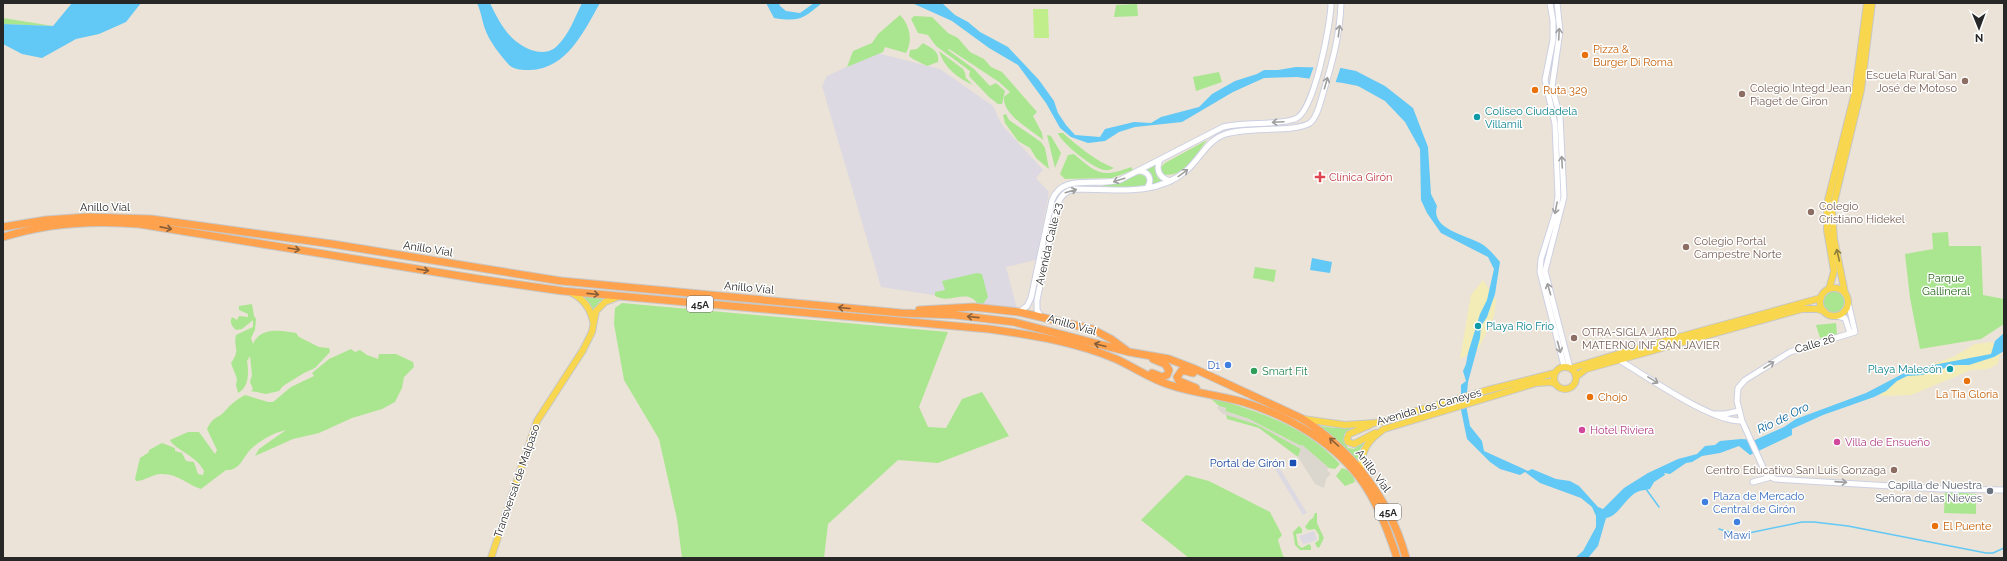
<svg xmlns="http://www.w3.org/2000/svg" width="2007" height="561" font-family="Raleway,sans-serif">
	<rect width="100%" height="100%" fill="#ebe3d7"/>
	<path fill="#dcd9e2" d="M 877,53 L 940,69 L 993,106 L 1002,125 L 1043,170 L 1036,178 L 1049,192 L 1036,260 L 1006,267 L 1017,309 L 1001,306 L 983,306 L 975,295 L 940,296 L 881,287 L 822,86 L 827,76 Z
		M 1279,467 L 1307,513 L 1303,515 L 1275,469 Z
		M 1314,531 L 1317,540 L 1303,544 L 1299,536 Z"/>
	<path fill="#aae68f" d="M 1137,4 L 1138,16 L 1114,17 L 1116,5 Z
		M 900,15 C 910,25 913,41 906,53 L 885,47 L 883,52 L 847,67 L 853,51 L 872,43 L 878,34 Z
		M 914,16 L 932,17 L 948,33 L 958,38 L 970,52 L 984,59 L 991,67 L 1002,72 L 1037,112 L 1033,116 L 1042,133 L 1043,140 C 1031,130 1002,114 1004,97 L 1010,92 L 999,82 L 949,49 L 948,50 L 974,69 L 990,86 L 996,83 L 1005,91 L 1002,104 L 998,104 L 989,97 L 969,76 L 970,71 L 936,46 L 928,35 L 918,33 L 911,19 Z
		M 3,18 L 53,26 L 3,24 Z
		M 923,43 C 931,48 940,51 938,62 L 927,66 L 913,59 L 909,56 L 910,50 L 917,49 Z
		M 939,51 L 963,69 L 965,73 L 966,78 L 973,85 C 958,78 944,68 939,51 Z
		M 1219,72 L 1222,82 L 1196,91 L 1193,77 Z
		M 1006,114 L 1009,120 L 1041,142 L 1045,148 L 1049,169 L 1036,158 L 1030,148 L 1018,141 L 1005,123 L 1003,115 Z
		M 1058,133 L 1063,133 C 1079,147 1094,160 1114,168 C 1111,169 1108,171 1105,170 C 1095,170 1060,142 1058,133 Z
		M 1047,135 L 1051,136 L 1061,153 L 1055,168 Z
		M 1207,140 C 1197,153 1182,180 1163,174 L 1161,167 L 1165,163 Z
		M 1074,154 C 1097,174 1102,178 1131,167 L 1133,170 L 1112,178 L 1065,179 L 1060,174 L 1068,155 Z
		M 1156,165 L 1157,177 L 1163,182 L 1152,185 L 1153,178 L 1146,170 Z
		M 1140,174 L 1148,178 L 1147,185 L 1113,189 L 1095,187 L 1117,183 Z
		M 1948,232 L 1949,246 L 1981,246 L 1983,295 L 2004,299 L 2004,324 L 1981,339 L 1920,349 L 1910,298 L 1905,254 L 1933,249 L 1932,233 Z
		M 1255,267 L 1276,270 L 1274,282 L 1253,278 Z
		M 977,273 L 982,274 L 988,297 L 983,304 L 978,305 C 968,287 951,305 935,296 L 935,292 L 945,290 L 942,281 Z
		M1823 302a11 11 0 1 1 22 0a11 11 0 1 1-22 0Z
		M 576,294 L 607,298 L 599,302 L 593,312 L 590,305 Z
		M 622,303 L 948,332 L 919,407 L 928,427 L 946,428 L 962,399 L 982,392 L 1009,436 L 938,463 L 898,460 L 828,524 L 824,558 L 682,558 L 677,519 L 659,439 L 624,380 L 614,324 L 615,308 Z
		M 252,304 L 254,316 L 256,319 L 255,330 L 251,338 L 253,344 C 260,327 280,330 296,333 L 299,337 L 319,347 L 329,348 L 330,352 L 315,368 L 304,373 L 283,386 L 279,391 L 266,394 L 251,391 L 253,389 L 250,382 L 252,375 L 250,356 L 247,361 C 249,373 249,387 238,393 L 236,385 L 237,379 L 231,363 C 241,349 233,348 236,335 L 253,327 L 253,320 L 242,329 L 236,330 C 232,326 229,323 232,317 L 237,320 L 239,316 L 248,317 L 248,314 L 239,310 L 239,306 Z
		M 1836,323 L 1837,334 L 1820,338 L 1816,325 Z
		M 351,349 L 355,352 L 360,350 L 367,355 L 378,359 L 379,354 L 396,354 L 413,362 L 414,367 L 404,377 L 402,388 L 395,402 L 382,409 L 352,418 L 319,433 L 293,439 L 255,456 L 259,449 L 286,430 C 273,433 261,440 251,449 C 243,457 240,471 226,470 L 201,489 C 188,485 178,474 163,474 C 153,473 146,481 136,481 L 135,479 L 140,458 L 149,452 L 149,450 L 162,443 L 175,448 L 175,451 L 182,453 L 186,461 L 194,462 L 198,474 L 203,475 L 204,471 C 197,456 174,449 170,440 L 188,432 L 199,432 L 215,454 L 217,450 L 207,429 C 214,415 218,419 225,411 C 231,404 237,399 245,395 L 268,402 L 273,402 L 291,387 L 314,376 L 312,373 L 329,359 Z
		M 1212,397 C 1262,414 1303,424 1340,464 L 1335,469 L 1329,468 L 1302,445 L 1301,446 L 1249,419 L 1225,411 L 1226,408 L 1219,406 L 1210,398 Z
		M 1226,413 L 1258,425 L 1301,449 L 1298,457 L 1259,428 L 1227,419 Z
		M 1313,423 C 1328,430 1348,428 1365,426 L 1344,434 L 1344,441 L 1348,448 L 1354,449 L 1368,439 L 1360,449 L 1358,461 L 1329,433 Z
		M 1342,468 C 1348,469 1354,476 1355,482 L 1345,486 L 1336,476 Z
		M 1186,475 L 1209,481 L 1270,512 L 1282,535 L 1278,540 L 1283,556 L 1286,558 L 1189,558 L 1141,520 Z
		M 1945,492 L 1976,494 L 1976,514 L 1944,513 Z
		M 1315,513 L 1317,513 L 1317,523 L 1324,538 L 1319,548 L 1317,547 L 1315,543 L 1319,540 L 1319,535 L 1315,529 L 1308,530 L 1305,527 L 1310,520 L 1313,518 Z
		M 1299,526 L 1302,529 L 1302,533 L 1296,534 L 1298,545 L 1302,548 L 1309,544 L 1311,546 L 1311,550 L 1300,550 L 1295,545 L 1293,532 Z"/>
	<path fill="#f3ecb7" d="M 1483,280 L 1496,300 L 1494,316 L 1479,348 L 1460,359 L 1471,295 Z
		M 1992,342 L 2000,353 L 1998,364 L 1988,369 L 1971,370 L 1911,395 L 1881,396 L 1878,389 L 1916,370 L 1953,357 L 1975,344 Z"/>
	<path fill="#c0ee8a" d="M 1033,9 L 1048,9 L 1049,38 L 1034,38 Z"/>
	<path fill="#dbd6ce" d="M 1219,406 L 1226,408 L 1225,411 L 1249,419 L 1300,446 L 1302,445 L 1329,468 L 1327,470 L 1331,474 L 1326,479 L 1324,488 L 1315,484 L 1298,457 L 1301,449 L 1258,425 L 1223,414 L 1217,408 Z"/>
	<path fill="#62c8f5" d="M 72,3 L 141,3 L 126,22 L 99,34 L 76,39 L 42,58 L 22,54 L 3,44 L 3,24 L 53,26 Z
		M 477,3 L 490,3 C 500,24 509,41 531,50 C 541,53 550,53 557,46 C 569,35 575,17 582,3 L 600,3 C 584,31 567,69 530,70 C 523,70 515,70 509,65 C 501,56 489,41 485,29 C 482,20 481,12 477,3 Z
		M 766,3 L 779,3 L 780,6 L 786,11 L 800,13 L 814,3 L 822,3 C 803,19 799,22 774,18 Z
		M 912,3 L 942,3 L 955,15 L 968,22 L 980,32 L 1008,47 L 1039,80 L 1054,101 L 1058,113 L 1066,125 L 1075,135 L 1100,137 L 1105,129 L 1134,122 L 1151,123 L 1161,117 L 1199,107 L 1212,94 L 1235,81 L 1257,74 L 1264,70 L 1278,70 L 1296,67 L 1341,68 L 1356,71 L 1385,86 L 1413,108 L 1428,147 L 1431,194 L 1437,206 C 1430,229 1466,235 1480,243 C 1488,247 1494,255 1500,262 L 1495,294 L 1487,317 L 1481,326 L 1480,338 L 1468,382 L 1466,405 L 1470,426 L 1482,441 L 1484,451 L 1528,471 L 1532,469 L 1556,479 L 1570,481 L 1579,486 L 1598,507 L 1603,509 L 1624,488 L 1648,473 L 1678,459 L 1697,454 L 1705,446 L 1715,445 L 1720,441 L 1741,439 L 1755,440 L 1784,427 L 1796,419 L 1866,393 L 1912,369 L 1991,354 L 1995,341 L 2004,333 L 2004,351 L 1994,357 L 1969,365 L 1955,365 L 1922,375 L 1907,376 L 1897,381 L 1886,391 L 1874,397 L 1823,415 L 1792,429 L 1792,435 L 1750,455 L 1739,446 L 1720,453 L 1702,456 L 1692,462 L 1686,463 L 1670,474 L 1664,473 L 1665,475 L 1654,482 L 1650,489 C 1646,490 1641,490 1637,492 C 1625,498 1619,516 1606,518 L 1598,546 L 1588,558 L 1575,558 L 1583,551 L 1596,527 L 1596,516 L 1592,507 L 1581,498 L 1540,483 L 1525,472 L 1520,475 L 1500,469 L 1490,462 L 1467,439 L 1461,410 L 1461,385 L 1466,381 L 1463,371 L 1466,364 L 1468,353 L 1480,314 L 1487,300 L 1494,269 L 1488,257 L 1441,233 L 1427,213 L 1421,200 L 1420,149 L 1405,122 L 1385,101 L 1358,86 L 1343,83 L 1297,77 L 1264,78 L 1233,92 L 1182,122 L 1135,127 L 1119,132 L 1105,141 L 1088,143 L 1071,137 L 1060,128 L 1046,103 L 1018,65 L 989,48 L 952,21 Z
		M 1312,258 L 1332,262 L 1330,273 L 1310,270 Z"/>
	<path fill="#ebe3d7" d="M 1314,66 L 1341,66 L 1335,84 L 1309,80 Z"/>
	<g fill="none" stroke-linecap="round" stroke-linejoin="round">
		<path stroke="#62c8f5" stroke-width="1.5" d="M 1646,489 L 1659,507
			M 1719,529 L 1736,534 L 1744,534 L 1802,522 L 1814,522 L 1848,526 L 1986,553 L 1993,553 L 2004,548"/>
		<defs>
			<path id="minor" d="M 1550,3 L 1553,21 L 1553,40 L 1545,80 L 1555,124 L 1558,196 L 1556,211 L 1541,259 L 1540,272 L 1564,366
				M 1557,3 L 1560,31 L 1552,87 L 1560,117 L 1564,197 L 1545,271 L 1570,368
				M 1160,160 C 1155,170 1160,179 1171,181
				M 1139,171 C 1149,171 1153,180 1147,188
				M 1848,302 L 1855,332 L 1790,352 L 1745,380 L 1738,388 L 1737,401 L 1742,421 L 1766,474 L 1775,479 L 1941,489 L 2004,490
				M 1019,312 L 1027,306 L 1031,298 L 1052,200 C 1063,173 1095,187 1120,180 L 1223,127 C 1246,121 1275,126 1295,119 C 1314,113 1331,23 1331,3
				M 1837,316 L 1845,318 L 1850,333
				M 1041,317 L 1037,310 L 1037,300 L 1057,205 C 1061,196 1065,191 1075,189 C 1112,189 1155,197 1186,171 C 1199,160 1207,141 1223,135 C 1244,126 1294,133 1310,123 C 1315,119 1317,113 1319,107 C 1329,73 1340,40 1341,3
				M 1619,360 C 1648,377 1711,422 1742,421
				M 1715,414 L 1725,414 L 1739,411
				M 1753,482 L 1771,477"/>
			<path id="major" d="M1820 302a14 14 0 1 1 28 0a14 14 0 1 1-28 0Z
				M 1829,289 L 1834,271 L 1827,230 L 1827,204 L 1855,92 L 1867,3
				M 570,292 C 583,298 590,307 593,321
				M 1845,293 L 1834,239 L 1832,211 L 1861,90 L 1872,3
				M1554 378a11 11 0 1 1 22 0a11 11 0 1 1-22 0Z
				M 1572,368 L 1621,353 L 1821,298
				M 1577,376 L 1586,369 L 1802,309 L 1817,309 L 1824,311
				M 1303,419 L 1345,425 L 1375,423 L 1488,390 L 1555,373
				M 1370,425 L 1349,434 L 1347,439 L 1348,442 L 1354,444 L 1375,433
				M 1361,470 C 1361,450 1368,440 1384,429 L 1536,383 L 1550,382 L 1556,384
				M 491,558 L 537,421 L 583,350 L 592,332 L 596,311 L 605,302 L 617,297"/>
			<path id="highway" d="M 3,227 L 46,220 L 88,217 L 151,219 L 332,244 L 561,281 L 901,313 L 955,315 L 1014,322 L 1129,352 L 1169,359 L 1195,369 L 1301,418 C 1352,450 1390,499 1406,558
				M 3,237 C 47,223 93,220 139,224 L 479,279 L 563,291 L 989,329 C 1032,335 1076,342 1116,359 C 1134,367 1150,379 1170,385 C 1193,393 1219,395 1243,402 C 1289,416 1336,443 1364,484 C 1379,506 1389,533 1397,558
				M 919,310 L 973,307 L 1019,312 L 1092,329 L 1111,339 L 1126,350
				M 1152,373 L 1162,377 L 1167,375 L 1169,370 L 1165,364 L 1153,359
				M 1193,373 L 1182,370 L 1177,377 L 1179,381 L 1196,388"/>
		</defs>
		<use href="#minor" stroke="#cdd0e2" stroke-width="7"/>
		<use href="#major" stroke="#c7c7c7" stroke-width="8"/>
		<use href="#highway" stroke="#c7c7c7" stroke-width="9"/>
		<use href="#minor" stroke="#fff" stroke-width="5"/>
		<use href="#major" stroke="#f8d74f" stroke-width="6"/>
		<use href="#highway" stroke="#ffa24e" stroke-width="7"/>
	</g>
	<defs><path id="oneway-shaft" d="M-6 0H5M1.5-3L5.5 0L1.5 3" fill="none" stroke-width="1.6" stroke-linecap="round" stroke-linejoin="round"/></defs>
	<g stroke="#9e9e9e">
		<use href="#oneway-shaft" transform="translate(1339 31) rotate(-83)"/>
		<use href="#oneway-shaft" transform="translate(1559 34) rotate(-87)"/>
		<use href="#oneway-shaft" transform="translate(1326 83) rotate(-74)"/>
		<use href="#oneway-shaft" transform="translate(1278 122) rotate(177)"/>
		<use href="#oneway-shaft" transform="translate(1562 162) rotate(-93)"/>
		<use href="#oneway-shaft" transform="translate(1183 173) rotate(-36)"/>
		<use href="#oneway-shaft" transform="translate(1119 180) rotate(162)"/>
		<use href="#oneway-shaft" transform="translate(1071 191) rotate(-16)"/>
		<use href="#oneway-shaft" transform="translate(1556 208) rotate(101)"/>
		<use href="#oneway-shaft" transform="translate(1549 289) rotate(-106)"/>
		<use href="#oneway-shaft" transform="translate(1559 347) rotate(75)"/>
		<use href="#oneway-shaft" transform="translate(1769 365) rotate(-32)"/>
		<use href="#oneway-shaft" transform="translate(1653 380) rotate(31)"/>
		<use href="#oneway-shaft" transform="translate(1841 482) rotate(4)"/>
	</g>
	<g stroke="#885e39">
		<use href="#oneway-shaft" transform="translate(166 228) rotate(11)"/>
		<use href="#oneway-shaft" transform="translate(294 249) rotate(9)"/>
		<use href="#oneway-shaft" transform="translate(423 270) rotate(9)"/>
		<use href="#oneway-shaft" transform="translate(593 294) rotate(6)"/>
		<use href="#oneway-shaft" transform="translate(844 308) rotate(-175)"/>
		<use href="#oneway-shaft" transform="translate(973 317) rotate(-174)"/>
		<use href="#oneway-shaft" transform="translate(1100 345) rotate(-165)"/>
		<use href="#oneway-shaft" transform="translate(1334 442) rotate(-138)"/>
	</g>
	<use stroke="#907f3b" href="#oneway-shaft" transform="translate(1838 255) rotate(-103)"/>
	<g fill="#e8710a" stroke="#fff" stroke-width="1.5">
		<circle cx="1585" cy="55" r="4"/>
		<circle cx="1535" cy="90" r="4"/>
		<circle cx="1967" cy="381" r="4"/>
		<circle cx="1590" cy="397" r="4"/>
		<circle cx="1935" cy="526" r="4"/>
	</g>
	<g fill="#8d6e63" stroke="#fff" stroke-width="1.5">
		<circle cx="1965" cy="81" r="4"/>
		<circle cx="1742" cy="94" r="4"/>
		<circle cx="1811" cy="212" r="4"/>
		<circle cx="1686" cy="247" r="4"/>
		<circle cx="1574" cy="338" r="4"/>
		<circle cx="1894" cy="470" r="4"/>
	</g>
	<g fill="#0f9aa8" stroke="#fff" stroke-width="1.5">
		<circle cx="1477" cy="117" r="4"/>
		<circle cx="1478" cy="326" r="4"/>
		<circle cx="1950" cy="369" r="4"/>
	</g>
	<path fill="#e0444e" stroke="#fff" stroke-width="1.5" d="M1318 171h4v4h4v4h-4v4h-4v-4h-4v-4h4z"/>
	<g fill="#3f7fe0" stroke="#fff" stroke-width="1.5">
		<circle cx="1228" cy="365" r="4"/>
		<circle cx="1705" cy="502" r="4"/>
		<circle cx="1737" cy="522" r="4"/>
	</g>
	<circle fill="#2e9e5b" stroke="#fff" stroke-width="1.5" cx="1254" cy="371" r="4"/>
	<g fill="#d1479c" stroke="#fff" stroke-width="1.5">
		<circle cx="1582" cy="430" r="4"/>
		<circle cx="1837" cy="442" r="4"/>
	</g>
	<rect fill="#1a4fb4" stroke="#fff" stroke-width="1.5" x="1289" y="459" width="8" height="8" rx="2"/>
	<circle fill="#6b7280" stroke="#fff" stroke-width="1.5" cx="1990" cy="491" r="4"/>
	<g text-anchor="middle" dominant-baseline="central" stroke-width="3" stroke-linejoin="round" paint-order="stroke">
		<g fill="#fff" stroke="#686868" stroke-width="1">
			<rect x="687" y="296" width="26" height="16" rx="3"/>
			<rect x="1375" y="504" width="26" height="16" rx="3"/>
		</g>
		<g font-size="10" font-weight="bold" fill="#272727">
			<text x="700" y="304">45A</text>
			<text x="1388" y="512">45A</text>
		</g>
		<g font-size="11" fill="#c56008" stroke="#fff" text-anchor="start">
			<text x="1593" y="49">Pizza &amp;<tspan x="1593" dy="13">Burger Di Roma</tspan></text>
			<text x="1543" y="90">Ruta 329</text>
			<text x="1967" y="394" text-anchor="middle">La Tia Gloria</text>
			<text x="1598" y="397">Chojo</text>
			<text x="1943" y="526">El Puente</text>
		</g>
		<g font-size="11" fill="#785e54" stroke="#fff" text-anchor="start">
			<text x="1957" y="75" text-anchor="end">Escuela Rural San<tspan x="1957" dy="13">José de Motoso</tspan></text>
			<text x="1750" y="88">Colegio Integd Jean<tspan x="1750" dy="13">Piaget de Giron</tspan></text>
			<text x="1819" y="206">Colegio<tspan x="1819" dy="13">Cristiano Hidekel</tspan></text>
			<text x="1694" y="241">Colegio Portal<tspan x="1694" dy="13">Campestre Norte</tspan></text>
			<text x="1582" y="332">OTRA-SIGLA JARD<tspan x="1582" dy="13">MATERNO INF SAN JAVIER</tspan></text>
			<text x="1886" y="470" text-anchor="end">Centro Educativo San Luis Gonzaga</text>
		</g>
		<g font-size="11" fill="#0d838f" stroke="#fff" text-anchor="start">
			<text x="1485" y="111">Coliseo Ciudadela<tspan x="1485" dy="13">Villamil</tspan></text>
			<text x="1486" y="326">Playa Rio Frio</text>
			<text x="1942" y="369" text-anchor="end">Playa Malecón</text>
		</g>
		<g font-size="11" fill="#be3a42" stroke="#fff" text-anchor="start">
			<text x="1329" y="177">Clínica Girón</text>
		</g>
		<g font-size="11" fill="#272727" stroke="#fff">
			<text x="105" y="207">Anillo Víal</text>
			<text transform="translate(1049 244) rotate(-77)">Avenida Calle 23</text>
			<text transform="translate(428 249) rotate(9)">Anillo Víal</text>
			<text transform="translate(749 288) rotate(5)">Anillo Víal</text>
			<text transform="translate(1072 325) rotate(16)">Anillo Víal</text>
			<text transform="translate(1815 344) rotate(-17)">Calle 26</text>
			<text transform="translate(1429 407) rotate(-16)">Avenida Los Caneyes</text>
			<text transform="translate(1373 471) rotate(53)">Anillo Víal</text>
			<text transform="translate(517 481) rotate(-71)">Transversal de Malpaso</text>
		</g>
		<g font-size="11" fill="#236615" stroke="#fff">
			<text x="1946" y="278">Parque<tspan x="1946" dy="13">Gallineral</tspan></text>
		</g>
		<g font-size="11" fill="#366cbe" stroke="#fff" text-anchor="end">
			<text x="1220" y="365">D1</text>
			<text x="1713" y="496" text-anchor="start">Plaza de Mercado<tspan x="1713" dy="13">Central de Girón</tspan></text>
			<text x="1737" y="535" text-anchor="middle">Mawi</text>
		</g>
		<g font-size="11" fill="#27864d" stroke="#fff" text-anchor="start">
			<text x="1262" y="371">Smart Fit</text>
		</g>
		<g font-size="11" fill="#b23c85" stroke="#fff" text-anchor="start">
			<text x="1590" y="430">Hotel Riviera</text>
			<text x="1845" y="442">Villa de Ensueño</text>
		</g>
		<g font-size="11" fill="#164399" stroke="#fff" text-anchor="end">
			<text x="1285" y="463">Portal de Girón</text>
		</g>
		<g font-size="11" fill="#5b616d" stroke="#fff" text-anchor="end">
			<text x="1982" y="485">Capilla de Nuestra<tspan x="1982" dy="13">Señora de las Nieves</tspan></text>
		</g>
		<g font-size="12" font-style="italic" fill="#06639d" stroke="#fff">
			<text transform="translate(1783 418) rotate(-26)">Río de Oro</text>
		</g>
	</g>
	<rect width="2007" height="561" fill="none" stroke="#272727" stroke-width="8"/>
	<g transform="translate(1979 28) rotate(179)" stroke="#ffffff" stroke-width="3" paint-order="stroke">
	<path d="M0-3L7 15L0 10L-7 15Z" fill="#272727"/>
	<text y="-6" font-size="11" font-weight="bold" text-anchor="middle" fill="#272727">N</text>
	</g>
</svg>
